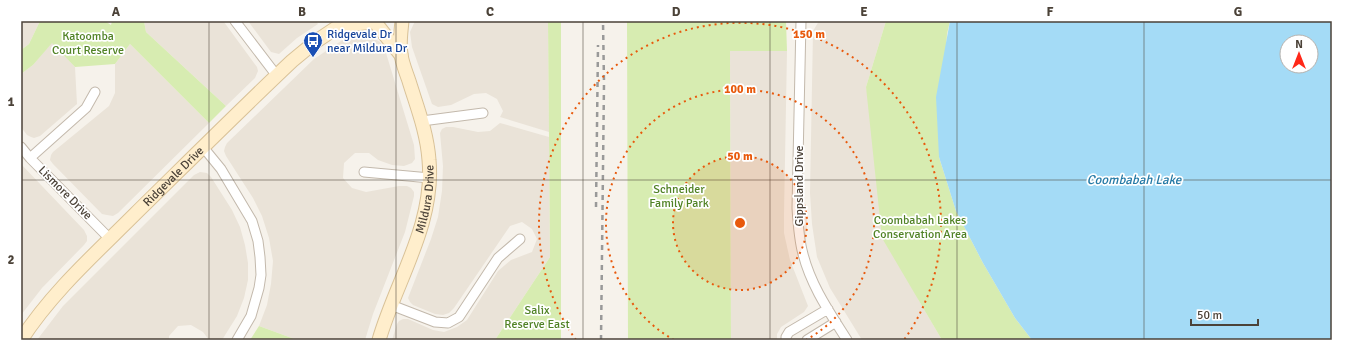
<svg xmlns="http://www.w3.org/2000/svg" width="1353" height="361" font-family="Signika,sans-serif">
	<rect width="100%" height="100%" fill="#f6f2eb"/>
	<path fill="#eae3d8" d="M 21,21 L 40,21 L 29,44 L 21,50 Z
		M 144,21 L 221,21 L 224,22 L 257,67 L 258,71 L 255,78 L 226,106 L 146,32 Z
		M 248,21 L 316,21 L 318,24 L 297,38 L 279,54 L 271,52 Z
		M 415,21 L 548,21 L 549,132 L 500,117 L 503,111 L 497,99 L 486,93 L 474,94 L 451,105 L 438,107 L 432,104 L 412,47 L 410,32 Z
		M 819,21 L 886,21 L 866,87 L 918,299 L 942,340 L 862,340 L 830,288 L 817,257 L 812,224 L 810,193 L 813,31 Z
		M 358,34 L 370,36 L 380,42 L 386,53 L 414,145 L 415,159 L 412,163 L 404,166 L 392,165 L 378,160 L 369,153 L 355,153 L 344,163 L 343,178 L 352,188 L 366,192 L 399,186 L 407,186 L 411,188 L 414,192 L 414,196 L 405,232 L 373,314 L 365,340 L 297,340 L 259,326 L 267,305 L 271,284 L 273,261 L 269,238 L 262,216 L 253,198 L 226,156 L 224,151 L 225,147 L 227,143 L 314,59 L 347,37 Z
		M 52,42 L 75,67 L 77,104 L 40,136 L 34,138 L 31,137 L 27,135 L 21,127 L 21,74 L 33,65 Z
		M 130,44 L 209,123 L 118,213 L 113,216 L 107,215 L 102,214 L 53,164 L 50,160 L 51,155 L 53,152 L 109,106 L 115,93 L 115,64 Z
		M 730,50 L 787,51 L 784,214 L 784,233 L 790,260 L 808,306 L 804,312 L 781,327 L 777,334 L 777,340 L 731,340 Z
		M 500,123 L 549,137 L 550,257 L 495,340 L 392,340 L 397,324 L 399,321 L 403,319 L 408,319 L 433,330 L 444,332 L 457,327 L 467,320 L 498,271 L 511,260 L 532,252 L 537,239 L 532,229 L 522,222 L 510,226 L 454,308 L 449,313 L 443,315 L 435,314 L 413,305 L 410,302 L 408,298 L 431,239 L 438,217 L 442,191 L 443,166 L 440,133 L 442,129 L 446,127 L 453,127 L 478,132 L 490,131 Z
		M 21,164 L 84,230 L 87,236 L 87,241 L 84,245 L 42,288 L 21,315 Z
		M 200,172 L 207,173 L 211,177 L 232,210 L 240,227 L 245,245 L 248,263 L 248,280 L 244,298 L 237,316 L 222,340 L 209,340 L 203,332 L 191,325 L 178,326 L 169,336 L 169,340 L 37,340 L 63,306 L 194,175 Z"/>
	<path fill="#d7ecb1" d="M 40,21 L 105,21 L 111,25 L 112,21 L 144,21 L 146,32 L 226,106 L 209,123 L 130,44 L 115,64 L 75,67 L 52,43 L 33,65 L 21,74 L 21,50 L 29,44 Z
		M 548,21 L 561,21 L 561,340 L 495,340 L 550,257 Z
		M 627,21 L 786,21 L 787,51 L 730,51 L 731,340 L 628,340 Z
		M 886,21 L 950,21 L 947,34 L 939,157 L 956,211 L 983,263 L 1015,318 L 1032,340 L 942,340 L 882,238 L 866,87 Z
		M 259,326 L 297,340 L 250,340 Z"/>
	<path fill="#a4dbf6" fill-rule="evenodd" d="M 950,21 L 1332,21 L 1332,340 L 1032,340 L 1015,318 L 983,263 L 956,211 L 939,157 L 936,97 ZM 1287,42 L 1311,42 L 1311,66 L 1287,66 Z"/>
	<g fill="none" stroke-linecap="round" stroke-linejoin="round">
		<defs>
			<path id="street" d="M 235,21 L 277,76
				M 801,21 L 797,208 C 798,224 799,240 803,254 C 811,286 830,313 847,340
				M 422,121 L 483,113
				M 21,147 L 30,158 L 110,239
				M 203,147 L 221,169 L 252,221 L 258,241 L 260,257 L 261,275 L 259,288 L 251,316 L 237,340
				M 30,158 L 86,108 L 95,92
				M 364,172 L 430,178
				M 391,305 L 435,322 L 448,323 L 459,317 L 498,258 L 520,239
				M 786,340 L 786,337 L 789,332 L 828,309
				M 807,340 L 836,322"/>
			<g id="secondary">
				<path d="M 339,26 L 372,22"/>
				<path d="M 378,26 L 401,55"/>
				<path id="s1" d="M 21,340 C 52,292 95,254 135,214 C 187,163 239,111 292,61 L 315,42 L 339,26 L 345,21"/>
				<path id="s2" d="M 379,340 C 396,281 435,224 429,160 C 427,132 417,107 409,81 C 406,72 402,63 401,54 C 399,44 401,32 402,21"/>
			</g>
		</defs>
		<use href="#street" stroke="#c3b9ac" stroke-width="11"/>
		<use href="#secondary" stroke="#d9c298" stroke-width="15"/>
		<use href="#street" stroke="#fff" stroke-width="9"/>
		<use href="#secondary" stroke="#fec" stroke-width="13"/>
		<path stroke="#999" stroke-width="2.5" stroke-dasharray="5 5" stroke-linecap="butt" d="M 596,207 L 598,45
			M 601,340 L 604,83 L 603,21"/>
	</g>
	<path fill="none" stroke="#4b4238" stroke-width="1" stroke-opacity="0.55" d="M 209,21 L 209,340M 396,21 L 396,340M 583,21 L 583,340M 770,21 L 770,340M 957,21 L 957,340M 1144,21 L 1144,340M 21,180 L 1332,180"/>
	<circle cx="740" cy="223" r="67" fill="#e8590c" fill-opacity=".12"/>
	<g fill="none" stroke="#e8590c" stroke-width="2" stroke-dasharray="2 4">
		<circle cx="740" cy="223" r="67"/>
		<path d="M674 340A134 134 0 1 1 806 340"/>
		<path d="M576 340A201 201 0 1 1 904 340"/>
	</g>
	<defs>
		<symbol id="bus-pin" viewBox="-11 -11 22 30"><path d="M0 17L-7.5 6A9.5 9.5 0 1 1 7.5 6Z" fill="#1a4fb4" stroke="#fff"/><path d="M-5-6H5V4H4V6H2V4H-2V6H-4V4H-5ZM-3.5-4V0h7V-4ZM-3.5 1.2v1.5H-2V1.2ZM2 1.2v1.5H3.5V1.2Z" fill="#fff"/></symbol>
	</defs>
	<g fill-rule="evenodd">
		<use href="#bus-pin" x="302" y="30" width="22" height="30"/>
	</g>
	<g text-anchor="middle" dominant-baseline="central" stroke-width="3.5" stroke-linejoin="round" paint-order="stroke">
		<g font-size="12" fill="#164399" stroke="#fff" text-anchor="start">
			<text x="327" y="34">Ridgevale Dr<tspan x="327" dy="14">near Mildura Dr</tspan></text>
		</g>
		<g font-size="12" fill="#508225" stroke="#fff">
			<text x="88" y="36">Katoomba<tspan x="88" dy="14">Court Reserve</tspan></text>
			<text x="679" y="189">Schneider<tspan x="679" dy="14">Family Park</tspan></text>
			<text x="920" y="220">Coombabah Lakes<tspan x="920" dy="14">Conservation Area</tspan></text>
			<text x="537" y="310">Salix<tspan x="537" dy="14">Reserve East</tspan></text>
		</g>
		<g font-size="12" fill="#4b4238" stroke="#fff">
			<text stroke="none"><textPath href="#s1" startOffset="224">Ridgevale Drive</textPath></text>
			<text transform="translate(799 186) rotate(-90)">Gippsland Drive</text>
			<text transform="translate(65 193) rotate(45)">Lismore Drive</text>
			<text stroke="none"><textPath href="#s2" startOffset="149">Mildura Drive</textPath></text>
		</g>
		<g font-size="13" font-style="italic" fill="#257aa6" stroke="#fff">
			<text x="1134" y="180">Coombabah Lake</text>
		</g>
	</g>
	<circle cx="740" cy="223" r="6" fill="#e8590c" stroke="#fff" stroke-width="2"/>
	<g font-size="12" text-anchor="middle" font-weight="bold" fill="#e8590c" stroke="#fff" stroke-width="3.5" stroke-linejoin="round" paint-order="stroke">
		<text x="809" y="38">150 m</text>
		<text x="740" y="93">100 m</text>
		<text x="740" y="160">50 m</text>
	</g>
	<rect width="1353" height="361" fill="none" stroke="#ffffff" stroke-width="44"/>
	<g transform="translate(1299 54)"><circle r="19" fill="#ffffff" stroke="#b7b3af"/>
	<path d="M0-3L7 15L0 10L-7 15Z" fill="#ff2819"/>
	<text y="-6" font-size="11" font-weight="bold" text-anchor="middle" fill="#4b4238">N</text>
	</g>
	<path d="M1191 319v6h67v-6" fill="none" stroke="#4b4238" stroke-width="2"/>
	<text x="1197" y="319" font-size="12" fill="#4b4238" stroke="#ffffff" stroke-width="3" paint-order="stroke">50 m</text>
	<rect x="22" y="22" width="1309" height="317" fill="none" stroke="#4b4238" stroke-width="1.5"/>
	<g font-size="13" text-anchor="middle" font-weight="bold" fill="#4b4238">
		<text x="116" y="16">A</text>
		<text x="302" y="16">B</text>
		<text x="490" y="16">C</text>
		<text x="676" y="16">D</text>
		<text x="864" y="16">E</text>
		<text x="1050" y="16">F</text>
		<text x="1238" y="16">G</text>
		<text x="11" y="106">1</text>
		<text x="11" y="264">2</text>
	</g>
</svg>
